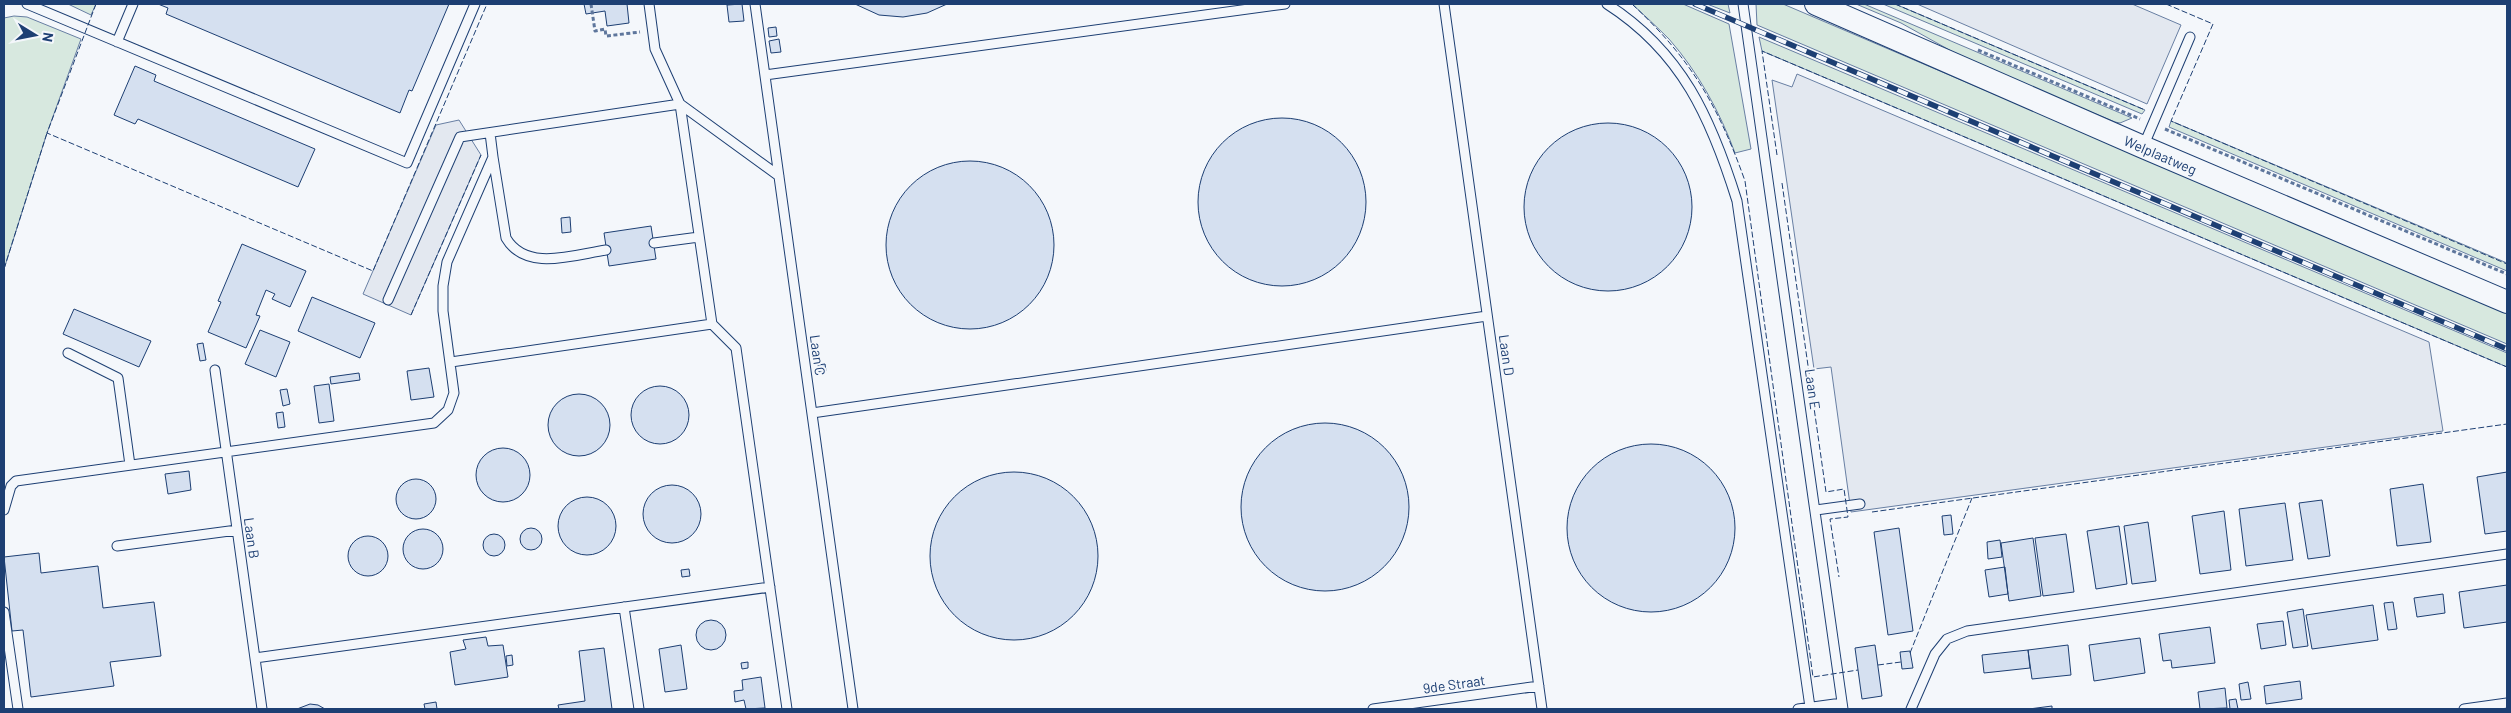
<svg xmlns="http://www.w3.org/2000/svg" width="2511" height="713" font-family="Barlow,sans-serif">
	<rect width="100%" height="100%" fill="#f4f7fb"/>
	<path fill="#d7e8df" stroke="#687fa3" d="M 68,4 L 96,4 L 91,15 Z
		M 1632,4 L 1683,4 L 1729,24 L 1751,149 L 1735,153 C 1720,112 1698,72 1669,39 C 1657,27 1644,15 1632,4 Z
		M 1707,4 L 1728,4 L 1730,13 Z
		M 1756,4 L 1783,4 L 2507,313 L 2507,344 L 1757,25 Z
		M 1856,4 L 1864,4 L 2132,118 L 2120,123 L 2115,122 L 1971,62 L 1901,23 Z
		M 1883,4 L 1895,4 L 2145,110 L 2142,114 Z
		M 14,16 L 27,17 L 81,39 L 47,133 L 4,269 L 4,18 Z
		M 1759,37 L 2507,353 L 2507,367 L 1762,51 Z
		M 2171,121 L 2507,263 L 2507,271 L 2169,127 Z"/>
	<path fill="#e3e8f0" stroke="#687fa3" d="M 1917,4 L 2132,4 L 2181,25 L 2147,104 Z
		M 1797,74 L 2429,342 L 2443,431 L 1851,512 L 1831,367 L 1814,369 L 1772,80 L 1792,87 Z
		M 459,120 L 481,155 L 411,315 L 363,294 L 436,125 Z"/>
	<path fill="#d5e0f0" stroke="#1d3f73" d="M 158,4 L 449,4 L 412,91 L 409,90 L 400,113 L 166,14 L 168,8 Z
		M 584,4 L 627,4 L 629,23 L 607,26 L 605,11 L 586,14 Z
		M 742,4 L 744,21 L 729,22 L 727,5 Z
		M 855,4 L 947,4 L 927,13 L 903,17 L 879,15 Z
		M 776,27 L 777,36 L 769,37 L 768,28 Z
		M 779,39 L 781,52 L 771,53 L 769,41 Z
		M 135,66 L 156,75 L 154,81 L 315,149 L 298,187 L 138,119 L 135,124 L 114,115 Z
		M1198 202a84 84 0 1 1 168 0a84 84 0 1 1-168 0Z
		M1524 207a84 84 0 1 1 168 0a84 84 0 1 1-168 0Z
		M886 245a84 84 0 1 1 168 0a84 84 0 1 1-168 0Z
		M 570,217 L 571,232 L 562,233 L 561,218 Z
		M 651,226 L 656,259 L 609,266 L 604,233 Z
		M 242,244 L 306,271 L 290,307 L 272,299 L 275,294 L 266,290 L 256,315 L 260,316 L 246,348 L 208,332 L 221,302 L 218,301 Z
		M 312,297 L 375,323 L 360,358 L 298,331 Z
		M 74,309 L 151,341 L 139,367 L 63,334 Z
		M 260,330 L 290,342 L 276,377 L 245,364 Z
		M 203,343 L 206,360 L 200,361 L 197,344 Z
		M 825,364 L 826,371 L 819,372 L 818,365 Z
		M 429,368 L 434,397 L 411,400 L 407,371 Z
		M 359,373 L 360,380 L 331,384 L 330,377 Z
		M 329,384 L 334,421 L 319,423 L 314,386 Z
		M631 415a29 29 0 1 1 58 0a29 29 0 1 1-58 0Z
		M 287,389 L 290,404 L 283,406 L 280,390 Z
		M548 425a31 31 0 1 1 62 0a31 31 0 1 1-62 0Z
		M 283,412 L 285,427 L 278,428 L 276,413 Z
		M1241 507a84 84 0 1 1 168 0a84 84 0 1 1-168 0Z
		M1567 528a84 84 0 1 1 168 0a84 84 0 1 1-168 0Z
		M476 475a27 27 0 1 1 54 0a27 27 0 1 1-54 0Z
		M 189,471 L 191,490 L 168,494 L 165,474 Z
		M930 556a84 84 0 1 1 168 0a84 84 0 1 1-168 0Z
		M 2507,472 L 2507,531 L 2485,534 L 2477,477 Z
		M396 499a20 20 0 1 1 40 0a20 20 0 1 1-40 0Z
		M 2423,484 L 2431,542 L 2397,546 L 2390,489 Z
		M643 514a29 29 0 1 1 58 0a29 29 0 1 1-58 0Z
		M558 526a29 29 0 1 1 58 0a29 29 0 1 1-58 0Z
		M 2322,500 L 2330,556 L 2308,559 L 2299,503 Z
		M 2285,503 L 2293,560 L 2246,566 L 2239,509 Z
		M 2224,511 L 2231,570 L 2200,574 L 2192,516 Z
		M 1951,515 L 1953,534 L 1944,535 L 1942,516 Z
		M 2148,522 L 2156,581 L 2132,584 L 2124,526 Z
		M 2119,526 L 2127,584 L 2096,589 L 2087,531 Z
		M 1899,528 L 1913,631 L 1888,635 L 1874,532 Z
		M520 539a11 11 0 1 1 22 0a11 11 0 1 1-22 0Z
		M403 549a20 20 0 1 1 40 0a20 20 0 1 1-40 0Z
		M 2066,534 L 2074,592 L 2043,596 L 2035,538 Z
		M483 545a11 11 0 1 1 22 0a11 11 0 1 1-22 0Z
		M348 556a20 20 0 1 1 40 0a20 20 0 1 1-40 0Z
		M 2033,538 L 2041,596 L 2009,601 L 2001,543 Z
		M 2000,540 L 2002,557 L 1988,559 L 1987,542 Z
		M 39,553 L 41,573 L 98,566 L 103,608 L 154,602 L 161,656 L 110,662 L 114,686 L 31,697 L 23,630 L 12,631 L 4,557 Z
		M 2005,567 L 2008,594 L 1989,597 L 1985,570 Z
		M 689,569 L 690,576 L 682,577 L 681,570 Z
		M 2507,585 L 2507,622 L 2464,628 L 2459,592 Z
		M 2443,594 L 2445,613 L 2417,617 L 2414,598 Z
		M 2393,602 L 2397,629 L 2388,630 L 2384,603 Z
		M 2373,605 L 2378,640 L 2312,649 L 2306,615 Z
		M 2303,609 L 2308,646 L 2293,648 L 2287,612 Z
		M696 635a15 15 0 1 1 30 0a15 15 0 1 1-30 0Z
		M 2283,621 L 2286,645 L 2261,649 L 2257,624 Z
		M 2210,627 L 2215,663 L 2172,668 L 2171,660 L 2163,661 L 2159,634 Z
		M 486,637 L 488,646 L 503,645 L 508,677 L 455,685 L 450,652 L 466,649 L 463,640 Z
		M 2140,638 L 2145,673 L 2094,681 L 2089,645 Z
		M 681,645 L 687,689 L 665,692 L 659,649 Z
		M 1875,645 L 1882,696 L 1862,699 L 1855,648 Z
		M 2068,645 L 2071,675 L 2032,679 L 2028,650 Z
		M 604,648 L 612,709 L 559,709 L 558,705 L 585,701 L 579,651 Z
		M 2028,650 L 2030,668 L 1984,673 L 1982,655 Z
		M 1910,651 L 1913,668 L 1902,669 L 1900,652 Z
		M 512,655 L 513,665 L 507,666 L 506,656 Z
		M 748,662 L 748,668 L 742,669 L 741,663 Z
		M 761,677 L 765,708 L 746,709 L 744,700 L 735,702 L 734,691 L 743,690 L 742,680 Z
		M 2300,681 L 2302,699 L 2266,704 L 2264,686 Z
		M 2248,682 L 2251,699 L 2241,700 L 2239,684 Z
		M 2225,688 L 2227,708 L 2200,709 L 2198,692 Z
		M 2236,699 L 2238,709 L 2230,709 L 2229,700 Z
		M 436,702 L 437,709 L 425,709 L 424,704 Z
		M 310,704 L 318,705 L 325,709 L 297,709 Z
		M 2052,706 L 2052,709 L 2029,709 Z"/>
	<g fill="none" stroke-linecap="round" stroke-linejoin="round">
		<defs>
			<path id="service" d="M 27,4 L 407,163 L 475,4
				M 649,4 L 655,49 L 680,104 L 712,324 L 736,348 L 787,709
				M 755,4 L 853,709
				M 1444,4 L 1542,709
				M 1607,4 C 1682,52 1711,118 1737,201 L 1810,707
				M 1743,4 L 1843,709
				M 117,42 L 133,4
				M 765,75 L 1285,4
				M 2143,147 L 2190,37
				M 493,157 L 506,238 C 526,272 573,255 606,250
				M 654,243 L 699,237
				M 388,300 L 460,137 L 680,104 L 779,176
				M 68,353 L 118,378 L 130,465
				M 451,362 L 712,324
				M 215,370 L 262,709
				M 812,413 L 1487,316
				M 4,510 L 11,486 L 16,481 L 434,423 L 448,410 L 454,393 L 443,311 L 443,286 L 447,262 L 493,157 L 490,133
				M 1816,510 L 1860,504
				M 117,546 L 237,530
				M 624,607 L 639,709
				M 4,612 L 18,709
				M 255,658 L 770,587
				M 1373,709 L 1539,686
				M 1798,709 L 1842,703
				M 1911,709 L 1935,654 L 1947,639 L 1967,631 L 2507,554
				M 2464,709 L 2507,703"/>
			<g id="tertiary">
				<path id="s1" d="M 1816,4 L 2143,147 L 2507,302"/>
			</g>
		</defs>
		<use href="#service" stroke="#1d3f73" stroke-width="11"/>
		<use href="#tertiary" stroke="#1d3f73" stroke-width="24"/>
		<path stroke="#5e769c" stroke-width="3" stroke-dasharray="4 2.5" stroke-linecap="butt" d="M 591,4 L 595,31 L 605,29 L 606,36 L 640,32
			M 1978,50 L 2140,119
			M 2165,129 L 2507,274"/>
		<use href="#service" stroke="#f4f7fb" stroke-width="9"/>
		<use href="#tertiary" stroke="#f4f7fb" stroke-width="22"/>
		<defs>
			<path id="rail" d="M 1695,4 L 2507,349"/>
		</defs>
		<use href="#rail" stroke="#1d3f73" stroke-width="5.5"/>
		<use href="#rail" stroke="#f4f7fb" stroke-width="4" stroke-dasharray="11" stroke-linecap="butt"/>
		<path stroke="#1d3f73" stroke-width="1" stroke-dasharray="6 2.5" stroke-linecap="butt" d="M 96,4 L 47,133 L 373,271 L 487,4
			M 1632,4 C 1691,59 1718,105 1745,181 L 1813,677 L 1858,670
			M 1895,4 L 2145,110
			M 2166,4 L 2213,24 L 2171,121 L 2507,264
			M 1777,155 L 1762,51 L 2507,367
			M 1782,183 L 1826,492 L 1844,489 L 1848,517 L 1830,519 L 1839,577
			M 4,269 L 47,133
			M 411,315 L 481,155
			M 1872,512 L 2507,424
			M 1910,653 L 1972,498
			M 1878,665 L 1901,662"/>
	</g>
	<g text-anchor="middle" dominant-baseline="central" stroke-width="4" stroke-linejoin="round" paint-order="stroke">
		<g font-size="14" fill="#1d3f73" stroke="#f4f7fb">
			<text stroke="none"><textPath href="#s1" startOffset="376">Welplaatweg</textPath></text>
			<text transform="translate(818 355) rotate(82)">Laan C</text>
			<text transform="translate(1507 355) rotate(82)">Laan D</text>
			<text transform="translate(1813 389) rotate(82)">Laan E</text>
			<text transform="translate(252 538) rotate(82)">Laan B</text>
			<text transform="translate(1454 684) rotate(-8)">9de Straat</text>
		</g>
	</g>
	<rect width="2511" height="713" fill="none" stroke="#1d3f73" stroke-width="10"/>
	<g transform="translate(35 35) rotate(100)" stroke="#f4f7fb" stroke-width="4" paint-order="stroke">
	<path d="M0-4L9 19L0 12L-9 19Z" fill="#1d3f73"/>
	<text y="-8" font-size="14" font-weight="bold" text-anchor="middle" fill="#1d3f73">N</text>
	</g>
</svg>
